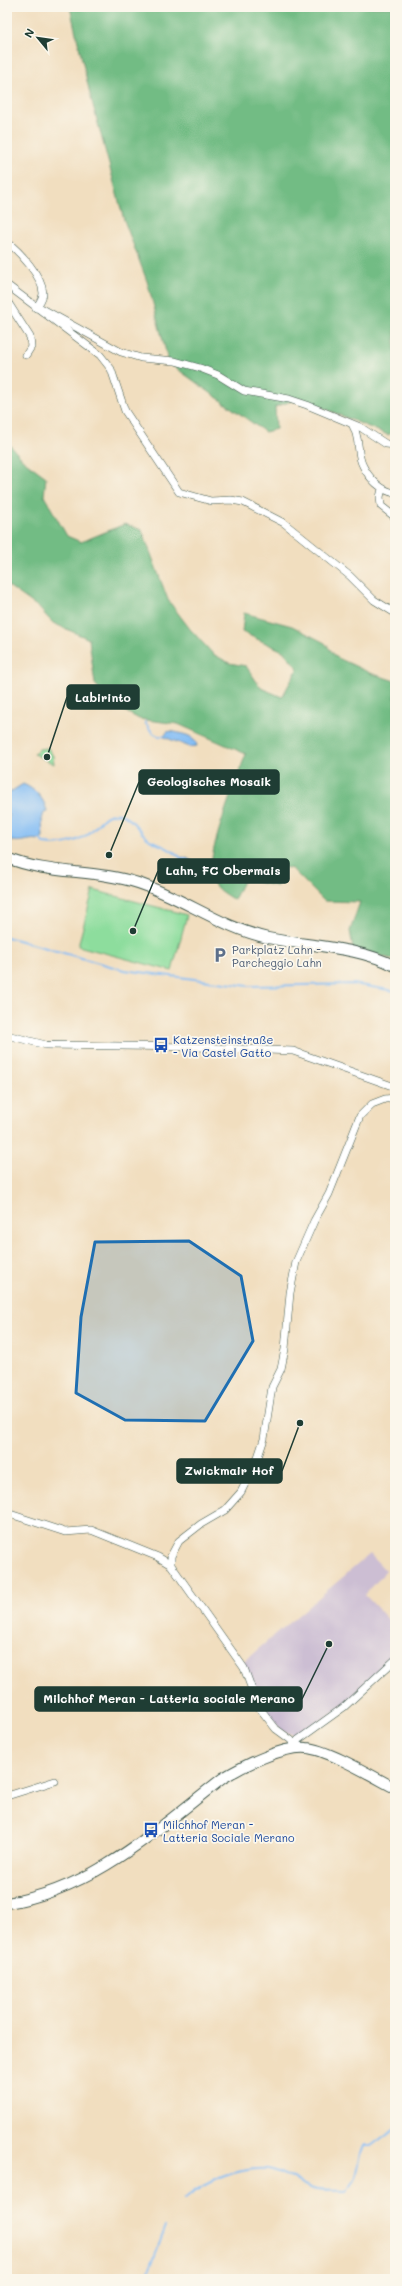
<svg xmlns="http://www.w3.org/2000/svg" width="402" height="2286" font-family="Mali,sans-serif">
	<rect width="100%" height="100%" fill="#fbf7ec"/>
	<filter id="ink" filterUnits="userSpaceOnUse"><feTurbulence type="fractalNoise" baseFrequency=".025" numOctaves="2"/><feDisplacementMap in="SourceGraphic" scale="8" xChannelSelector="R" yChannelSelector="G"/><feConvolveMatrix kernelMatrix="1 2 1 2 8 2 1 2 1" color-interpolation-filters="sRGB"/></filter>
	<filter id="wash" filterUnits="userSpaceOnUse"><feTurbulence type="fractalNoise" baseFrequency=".012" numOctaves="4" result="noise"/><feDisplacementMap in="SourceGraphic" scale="16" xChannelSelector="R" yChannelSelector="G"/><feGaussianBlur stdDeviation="0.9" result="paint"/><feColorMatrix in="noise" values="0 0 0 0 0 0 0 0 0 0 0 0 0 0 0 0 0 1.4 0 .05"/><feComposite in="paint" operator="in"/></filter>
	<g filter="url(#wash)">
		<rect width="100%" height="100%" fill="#f1debf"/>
		<path fill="#ccbed3" d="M 370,1554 L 386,1571 L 365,1595 L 395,1627 L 395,1659 L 346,1704 L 299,1736 L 282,1731 L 267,1714 L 260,1701 L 243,1662 Z"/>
		<path fill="#8ddd9d" stroke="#568d68" d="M 48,748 L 53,756 L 54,764 L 34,754 L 39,749 Z
			M 93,890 L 187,915 L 172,971 L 78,946 Z"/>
		<path fill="#72bc84" stroke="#487c5c" d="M 70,7 L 393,7 L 395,9 L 395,281 L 393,287 L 395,295 L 395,431 L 388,435 L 299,398 L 275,407 L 276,429 L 265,432 L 169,363 L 147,281 L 124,220 L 90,94 Z
			M 7,442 L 23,460 L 46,477 L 44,496 L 67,536 L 81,542 L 125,524 L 142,530 L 168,600 L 190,629 L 213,654 L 229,663 L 246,666 L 261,688 L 282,697 L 298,668 L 283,651 L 242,632 L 244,613 L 292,626 L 325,643 L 336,657 L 370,673 L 395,681 L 395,960 L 353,948 L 350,931 L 360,902 L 324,901 L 292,869 L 280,866 L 277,886 L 244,879 L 234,900 C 225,894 216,890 212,880 C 203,862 238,776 246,754 L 178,724 L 139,719 L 114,705 L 95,684 L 89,639 L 53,623 L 38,607 L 7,585 Z"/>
		<path fill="#82bcf4" stroke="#507c94" d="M 171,731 C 180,734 196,734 197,746 L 190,747 L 164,737 L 167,732 Z
			M 23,784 C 35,789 45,799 47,812 L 44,813 L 42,819 L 43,837 L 38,840 C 29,837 7,850 7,831 C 7,824 7,820 10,815 L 7,814 L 7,794 Z
			M 183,857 C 191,859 198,865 200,872 L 196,878 L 189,880 L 183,879 L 177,866 L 179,860 Z"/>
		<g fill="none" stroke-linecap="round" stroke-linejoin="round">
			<path stroke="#82bcf4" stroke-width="2" d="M 145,722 C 150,730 154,738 164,736
				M 40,839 L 44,844 C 58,846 73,843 85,836 C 97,829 104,810 120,814 C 134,818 139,833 150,840 C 161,846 172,848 181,858
				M 7,937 L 124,970 L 249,986 L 354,984 L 395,991
				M 184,2199 C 206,2181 239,2167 268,2169 C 285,2171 298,2184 313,2189 C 322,2192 336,2190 346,2191 C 360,2181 357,2160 364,2146 L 371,2146 L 395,2128
				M 146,2279 L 166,2226"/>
		</g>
	</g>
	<g filter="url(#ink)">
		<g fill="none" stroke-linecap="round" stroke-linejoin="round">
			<defs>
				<path id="street" d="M 7,242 C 20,252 42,276 43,293 C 43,299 39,303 36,308
					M 7,285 L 100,355 L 111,369 L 125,411 L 179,492 L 211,501 L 231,500 L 243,502 L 284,523 L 350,576 L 374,600 L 395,613
					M 7,301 L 30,337 L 31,347 L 26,355
					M 41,308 L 121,352 L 141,358 L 175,361 L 200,368 L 218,375 L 244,391 L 289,399 L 307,405 L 360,427 L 386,444 L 395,445
					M 352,424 C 361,438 356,454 363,466 C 369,478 381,491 395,493
					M 382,489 L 380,497 L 381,506 L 395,517
					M 7,1035 L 46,1045 L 196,1047 L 293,1051 L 395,1087
					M 395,1098 L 385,1099 L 372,1104 L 360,1116 L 329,1194 L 314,1221 L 296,1262 L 290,1293 L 285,1349 L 281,1369 L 272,1387 L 264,1439 L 257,1460 L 241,1492 L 225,1510 L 201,1524 L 179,1541 L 171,1556 L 171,1565 L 244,1668 L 258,1706 L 276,1729 L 291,1740 L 295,1748 L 298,1740 L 344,1707 L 395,1660
					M 7,1513 L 65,1532 L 91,1530 L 158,1557 L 171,1565
					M 7,1796 L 55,1781"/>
				<path id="secondary" d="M 7,858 C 48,875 95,869 138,883 C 182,897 222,928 268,938 C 308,946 360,947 395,966
					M 7,1903 C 93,1890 157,1829 223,1778 C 243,1766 282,1746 306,1748 C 327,1749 374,1777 395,1788"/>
			</defs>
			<use href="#street" stroke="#3e5549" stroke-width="8"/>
			<use href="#secondary" stroke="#3e5549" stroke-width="12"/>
			<use href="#street" stroke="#fff" stroke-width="7"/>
			<use href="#secondary" stroke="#fff" stroke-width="10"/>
		</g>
	</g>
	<path fill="#1f6fb2" fill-opacity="0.2" stroke="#1f6fb2" stroke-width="3" stroke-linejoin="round" d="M 189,1241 L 241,1276 L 253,1341 L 205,1421 L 125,1420 L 76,1393 L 81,1317 L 95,1242 Z"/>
	<defs>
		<symbol id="parking-bare" viewBox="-9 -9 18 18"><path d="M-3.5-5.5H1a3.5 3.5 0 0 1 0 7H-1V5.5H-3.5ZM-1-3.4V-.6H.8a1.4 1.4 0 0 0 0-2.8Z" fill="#5c6f8a" stroke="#fbf7ec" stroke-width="2.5" paint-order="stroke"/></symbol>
		<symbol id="bus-bare" viewBox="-9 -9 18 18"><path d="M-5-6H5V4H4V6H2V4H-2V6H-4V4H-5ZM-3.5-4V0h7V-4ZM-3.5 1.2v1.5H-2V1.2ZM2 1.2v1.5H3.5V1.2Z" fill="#1a4fb4" stroke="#fbf7ec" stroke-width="2.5" paint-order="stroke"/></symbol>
	</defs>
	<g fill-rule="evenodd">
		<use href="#parking-bare" x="209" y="944" width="22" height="22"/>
		<use href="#bus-bare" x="150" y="1034" width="22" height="22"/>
		<use href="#bus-bare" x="140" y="1819" width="22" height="22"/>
	</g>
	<g text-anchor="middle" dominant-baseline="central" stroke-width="3.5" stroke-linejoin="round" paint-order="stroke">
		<g font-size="11" fill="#4e5e75" stroke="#fbf7ec" text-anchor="start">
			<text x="232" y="949">Parkplatz Lahn -<tspan x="232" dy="13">Parcheggio Lahn</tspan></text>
		</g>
		<g font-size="11" fill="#164399" stroke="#fbf7ec" text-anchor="start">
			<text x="173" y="1039">Katzensteinstraße<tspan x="173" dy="13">- Via Castel Gatto</tspan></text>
			<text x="163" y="1824">Milchhof Meran -<tspan x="163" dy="13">Latteria Sociale Merano</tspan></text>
		</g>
	</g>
	<path fill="none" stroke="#1f3d34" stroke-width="1.5" d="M47 757L67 697M109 855L139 782M133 931L158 871M300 1423L282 1471M329 1644L302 1699"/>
	<g fill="#1f3d34" stroke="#fbf7ec" stroke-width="1.5">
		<circle cx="47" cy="757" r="4"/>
		<circle cx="109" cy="855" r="4"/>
		<circle cx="133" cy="931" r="4"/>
		<circle cx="300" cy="1423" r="4"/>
		<circle cx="329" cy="1644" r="4"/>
	</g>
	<g fill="#1f3d34" stroke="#1f3d34" stroke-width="1.5">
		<rect x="67" y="685" width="72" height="24" rx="4"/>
		<rect x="139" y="770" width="140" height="24" rx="4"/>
		<rect x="158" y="859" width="131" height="24" rx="4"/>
		<rect x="177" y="1459" width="105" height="24" rx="4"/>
		<rect x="35" y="1687" width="267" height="24" rx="4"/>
	</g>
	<g font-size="12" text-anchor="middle" font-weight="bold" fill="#fff">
		<text x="103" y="702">Labirinto</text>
		<text x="209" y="786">Geologisches Mosaik</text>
		<text x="223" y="875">Lahn, FC Obermais</text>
		<text x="229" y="1475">Zwickmair Hof</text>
		<text x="169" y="1703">Milchhof Meran - Latteria sociale Merano</text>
	</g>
	<rect width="402" height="2286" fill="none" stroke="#fbf7ec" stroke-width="24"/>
	<g transform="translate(38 38) rotate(299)" stroke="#fbf7ec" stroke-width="3" paint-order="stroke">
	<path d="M0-3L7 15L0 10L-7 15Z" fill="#1f3d34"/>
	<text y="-6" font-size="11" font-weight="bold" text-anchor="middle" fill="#1f3d34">N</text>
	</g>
</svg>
